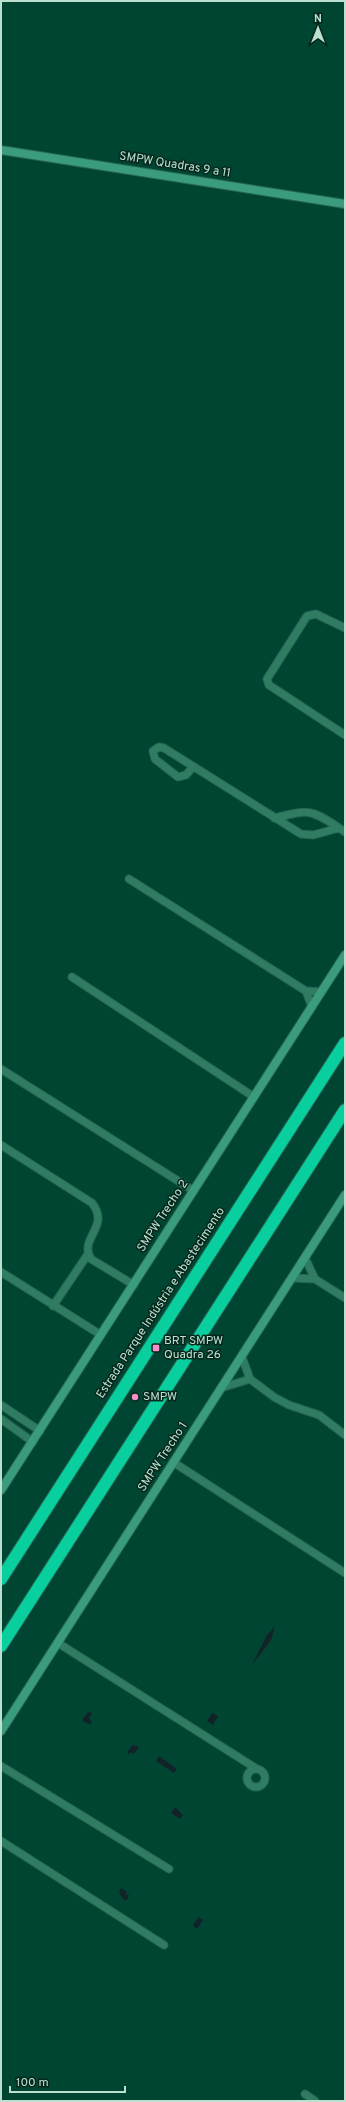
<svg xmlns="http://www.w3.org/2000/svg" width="346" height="2102" font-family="Overpass,sans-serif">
	<rect width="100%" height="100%" fill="#004532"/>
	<path fill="#122229" d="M 275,1626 L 271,1640 L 252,1665 L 267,1635 Z
		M 89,1711 L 92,1714 L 89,1718 L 92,1722 L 91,1724 L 84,1722 L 82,1720 Z
		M 212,1713 L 218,1716 L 213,1725 L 207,1721 Z
		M 132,1745 L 139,1747 L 134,1754 L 131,1752 L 130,1754 L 127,1753 Z
		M 159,1756 L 177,1769 L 174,1773 L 156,1761 Z
		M 175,1807 L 183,1815 L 180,1819 L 171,1813 Z
		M 121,1888 L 127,1892 L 125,1895 L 129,1894 L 127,1900 L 124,1900 L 119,1893 Z
		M 198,1917 L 203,1920 L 197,1929 L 193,1926 Z"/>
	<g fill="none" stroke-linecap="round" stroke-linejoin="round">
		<defs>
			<path id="street" d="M 345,628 L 316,614 L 307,616 L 267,679 L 269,685 L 345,735
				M 193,767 L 186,775 L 178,777 L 155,759 L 153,751 L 159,747 L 164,748 L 301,834 L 313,835 L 339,828 L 345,832
				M 274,818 C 308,810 310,808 339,828
				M 129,879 L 298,986 L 306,991 L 312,1007
				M 72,977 L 254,1097
				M 306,991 L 321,992
				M 1,1069 L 194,1191
				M 1,1145 L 92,1203 C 111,1227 78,1238 91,1259 L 134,1285
				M 305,1258 L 315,1279 L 345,1298
				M 1,1272 L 101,1335
				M 293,1278 L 315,1279
				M 53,1306 L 88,1254
				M 242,1357 L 250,1379 L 274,1397 L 289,1405 L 319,1415 L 345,1435
				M 221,1388 L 250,1379
				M 1,1405 L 40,1431
				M 1,1419 L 33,1442
				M 173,1462 L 345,1573
				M 58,1643 L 257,1769
				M 1,1766 L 169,1869
				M247 1778a9 9 0 1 1 18 0a9 9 0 1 1-18 0Z
				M 1,1841 L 164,1945
				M 305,2094 L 315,2101"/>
			<path id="secondary" d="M 1,150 L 345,204
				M 1,1490 L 345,955
				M 1,1731 L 345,1195"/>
			<path id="highway" d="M 1,1579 L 345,1043
				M 1,1646 L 345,1110"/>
		</defs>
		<use href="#street" stroke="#256452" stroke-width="9"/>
		<use href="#secondary" stroke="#256452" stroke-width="10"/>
		<use href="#highway" stroke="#256452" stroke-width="14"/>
		<use href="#street" stroke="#2f7c63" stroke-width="7"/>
		<use href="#secondary" stroke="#3a9c7c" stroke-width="8"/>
		<use href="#highway" stroke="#09cf9f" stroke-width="12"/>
	</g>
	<g fill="#fa8fc7" stroke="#05271c" stroke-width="1.5">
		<rect x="152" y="1344" width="8" height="8" rx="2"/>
		<circle cx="135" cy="1397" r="4"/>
	</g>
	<g text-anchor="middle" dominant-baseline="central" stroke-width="3" stroke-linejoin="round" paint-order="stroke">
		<g font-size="12" fill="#bbe0d0" stroke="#05271c">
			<text transform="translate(175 165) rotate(9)">SMPW Quadras 9 a 11</text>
			<text transform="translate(163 1216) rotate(-57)">SMPW Trecho 2</text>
			<text transform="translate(161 1303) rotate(-57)">Estrada Parque Indústria e Abastecimento</text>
			<text transform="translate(163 1457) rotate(-57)">SMPW Trecho 1</text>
		</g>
		<g font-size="12" fill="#bbe0d0" stroke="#05271c" text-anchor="start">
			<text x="164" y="1341">BRT SMPW<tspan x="164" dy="14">Quadra 26</tspan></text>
			<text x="143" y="1397">SMPW</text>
		</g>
	</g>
	<rect width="346" height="2102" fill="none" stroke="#bbe0d0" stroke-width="4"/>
	<g transform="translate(318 28)" stroke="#05271c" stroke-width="3" paint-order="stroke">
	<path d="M0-3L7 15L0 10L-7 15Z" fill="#bbe0d0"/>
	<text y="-6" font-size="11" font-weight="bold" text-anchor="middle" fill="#bbe0d0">N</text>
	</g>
	<path d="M10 2086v6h115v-6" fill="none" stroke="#bbe0d0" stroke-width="2"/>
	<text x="16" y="2086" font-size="12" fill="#bbe0d0" stroke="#05271c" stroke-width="3" paint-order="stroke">100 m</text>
</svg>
